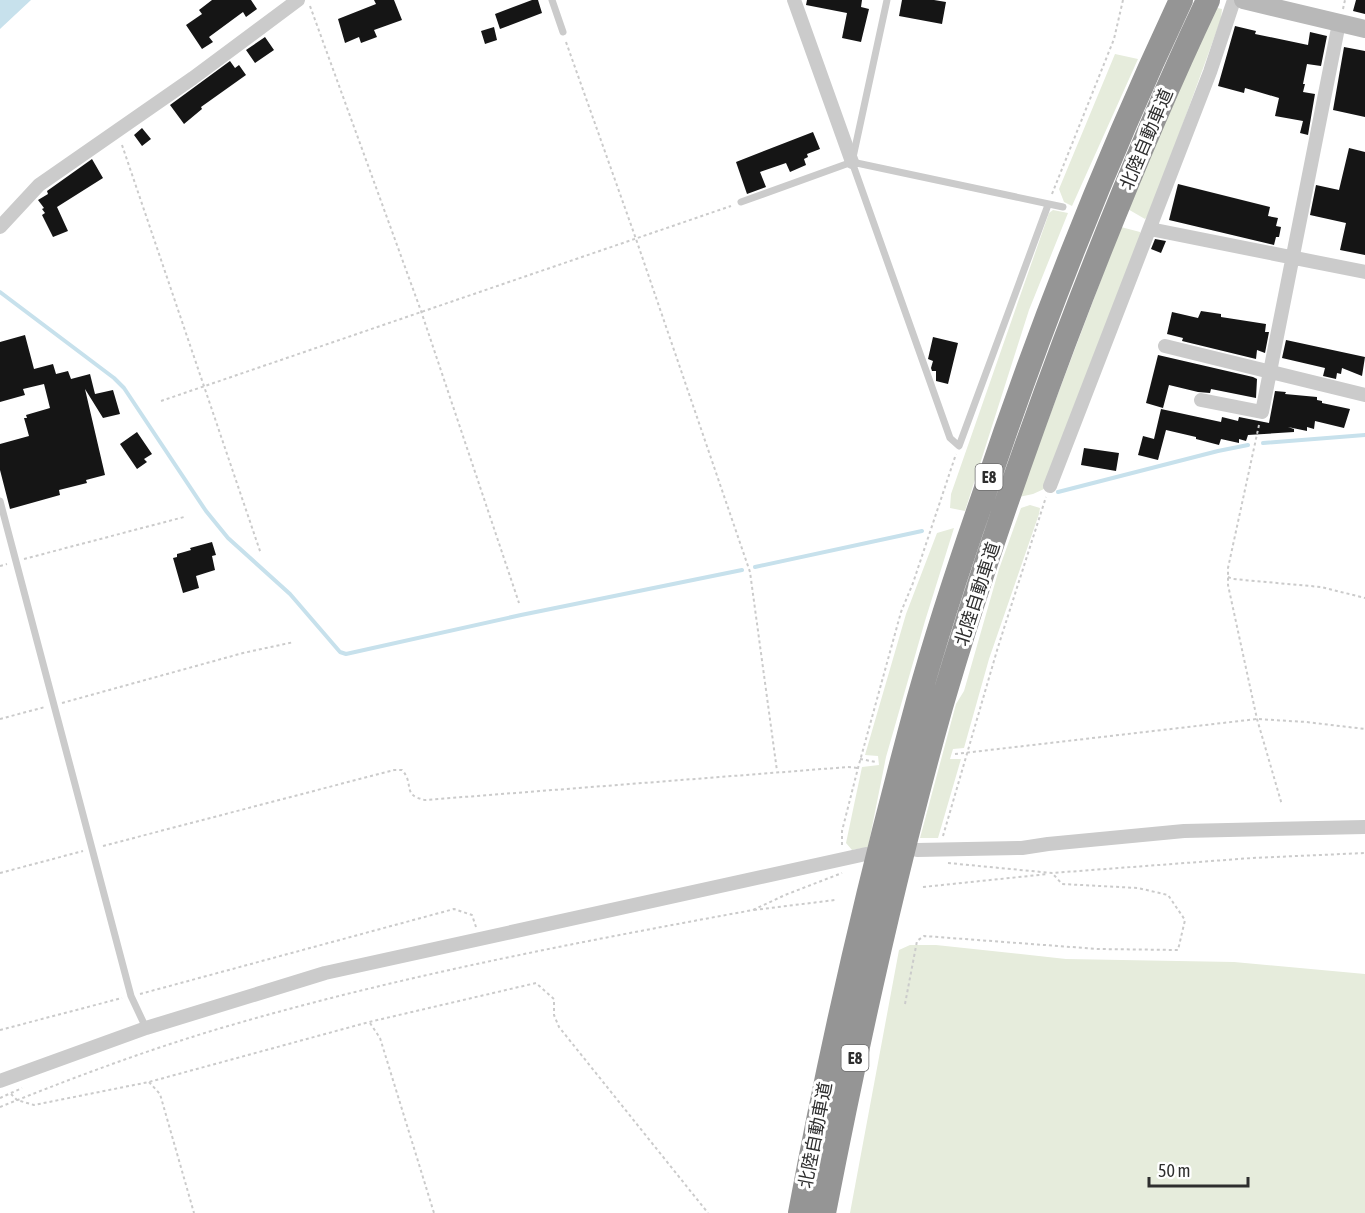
<svg xmlns="http://www.w3.org/2000/svg" width="1365" height="1213" font-family="'Asap Condensed','Noto Sans JP',sans-serif">
	<rect width="100%" height="100%" fill="#fff"/>
	<path fill="#e6ecdc" d="M 1213,7 L 1222,9 L 1221,19 L 1150,214 L 1145,219 L 1126,208 Z
		M 1115,54 L 1138,59 L 1072,206 L 1064,202 L 1059,189 Z
		M 1053,210 L 1068,213 L 1029,310 L 965,511 L 950,508 L 951,494 L 1049,213 Z
		M 1121,227 L 1140,232 L 1141,239 L 1044,489 L 1033,494 L 1019,497 Z
		M 1030,505 L 1040,508 L 1039,514 L 989,659 L 964,748 L 953,749 L 950,759 L 961,759 L 938,838 L 920,838 L 956,704 L 964,691 L 999,569 L 1021,508 Z
		M 954,528 L 925,621 L 886,757 L 868,847 L 852,850 L 846,843 L 862,767 L 879,765 L 878,756 L 865,755 L 906,614 L 937,533 Z
		M 910,945 L 936,945 L 1066,959 L 1234,962 L 1365,974 L 1365,1213 L 850,1213 L 899,950 Z"/>
	<path fill="#c7e1ec" d="M 0,0 L 31,0 L 0,29 Z"/>
	<g fill="none" stroke-linecap="round" stroke-linejoin="round">
		<path stroke="#c7e1ec" stroke-width="4" d="M 0,292 L 114,378 L 124,388 L 206,511 L 228,538 L 290,594 L 340,652 L 346,654 L 521,615 L 742,570
			M 1263,443 L 1365,435
			M 1058,492 L 1218,451 L 1248,445
			M 755,567 L 922,531"/>
	</g>
	<path fill="#151515" d="M 212,0 L 251,0 L 257,9 L 246,17 L 243,12 L 209,37 L 213,42 L 202,49 L 186,25 L 202,14 L 199,10 Z
		M 374,0 L 394,0 L 402,20 L 374,30 L 377,37 L 361,43 L 359,37 L 345,43 L 338,19 L 376,4 Z
		M 532,0 L 538,0 L 542,13 L 500,29 L 495,14 Z
		M 807,0 L 862,0 L 861,7 L 869,9 L 861,42 L 842,38 L 847,13 L 806,5 Z
		M 902,0 L 934,0 L 946,2 L 942,24 L 899,16 Z
		M 1356,0 L 1365,0 L 1365,14 L 1353,11 Z
		M 1235,26 L 1256,31 L 1255,34 L 1308,45 L 1310,32 L 1327,36 L 1321,66 L 1307,64 L 1303,84 L 1305,84 L 1303,92 L 1315,94 L 1308,135 L 1300,133 L 1303,121 L 1275,116 L 1279,98 L 1245,88 L 1244,93 L 1218,86 Z
		M 494,27 L 497,40 L 485,44 L 481,31 Z
		M 265,37 L 274,50 L 255,63 L 246,50 Z
		M 1344,47 L 1365,51 L 1365,117 L 1333,110 Z
		M 230,61 L 235,68 L 239,65 L 246,75 L 201,107 L 202,109 L 184,124 L 170,105 Z
		M 142,128 L 151,139 L 142,146 L 134,135 Z
		M 813,132 L 820,149 L 807,154 L 808,157 L 804,159 L 806,165 L 790,172 L 786,163 L 760,172 L 766,187 L 747,194 L 736,162 Z
		M 1349,148 L 1365,152 L 1365,255 L 1340,250 L 1346,223 L 1310,215 L 1316,185 L 1339,190 Z
		M 92,159 L 103,178 L 57,207 L 68,231 L 53,237 L 42,215 L 45,213 L 42,209 L 44,208 L 38,200 L 48,194 L 47,191 Z
		M 1178,184 L 1270,207 L 1268,216 L 1278,218 L 1276,226 L 1281,227 L 1279,237 L 1276,237 L 1274,245 L 1169,220 Z
		M 1155,239 L 1166,241 L 1161,253 L 1151,249 Z
		M 1201,311 L 1221,314 L 1221,317 L 1266,324 L 1265,332 L 1269,332 L 1265,353 L 1257,350 L 1256,359 L 1182,341 L 1183,338 L 1167,334 L 1172,312 L 1198,318 Z
		M 25,335 L 34,369 L 53,364 L 56,374 L 68,371 L 71,379 L 90,374 L 95,394 L 113,390 L 120,414 L 103,418 L 85,389 L 105,475 L 86,480 L 87,483 L 59,490 L 60,495 L 10,509 L 0,470 L 0,444 L 29,436 L 24,418 L 27,418 L 26,415 L 50,408 L 44,384 L 23,389 L 25,395 L 0,402 L 0,342 Z
		M 933,337 L 958,343 L 948,384 L 936,381 L 936,371 L 932,371 L 931,368 L 933,361 L 928,359 Z
		M 1286,340 L 1365,357 L 1362,376 L 1342,368 L 1341,374 L 1337,373 L 1336,379 L 1323,376 L 1325,368 L 1282,358 Z
		M 1158,355 L 1253,377 L 1257,379 L 1256,398 L 1211,389 L 1210,393 L 1198,392 L 1169,385 L 1163,408 L 1146,403 Z
		M 1275,391 L 1286,392 L 1285,394 L 1317,397 L 1317,400 L 1322,401 L 1322,403 L 1350,409 L 1344,428 L 1315,421 L 1314,429 L 1307,427 L 1307,431 L 1288,427 L 1294,429 L 1294,432 L 1248,435 L 1246,441 L 1239,439 L 1239,443 L 1221,439 L 1219,445 L 1196,439 L 1196,437 L 1166,430 L 1158,460 L 1138,455 L 1143,436 L 1154,439 L 1161,409 L 1221,422 L 1222,417 L 1238,421 L 1239,417 L 1269,423 Z
		M 137,432 L 152,454 L 144,459 L 147,462 L 137,469 L 120,444 Z
		M 1084,448 L 1119,453 L 1116,471 L 1081,465 Z
		M 212,542 L 216,555 L 212,556 L 215,570 L 196,576 L 199,588 L 183,593 L 173,558 L 177,557 L 177,554 L 191,550 L 190,548 Z"/>
	<g fill="none" stroke-linecap="round" stroke-linejoin="round">
		<path stroke="#cbcbcb" stroke-width="2" stroke-dasharray="3 3" stroke-linecap="butt" d="M 310,6 L 421,311 L 519,603
			M 1343,9 L 1345,0
			M 566,42 L 636,239 L 750,572 L 777,771
			M 122,145 L 261,554
			M 1052,194 L 1114,39 L 1123,0
			M 161,401 L 731,206
			M 1259,425 L 1228,568 L 1228,585 L 1257,719 L 1282,805
			M 24,559 L 184,517
			M 0,566 L 7,564
			M 1228,577 L 1233,579 L 1321,587 L 1365,598
			M 62,703 L 243,653 L 294,642
			M 0,719 L 45,707
			M 955,754 L 1257,719 L 1306,722 L 1365,729
			M 860,759 L 876,762
			M 943,836 L 998,647 L 1046,497
			M 842,845 L 842,831 L 858,768 L 901,612 L 913,583 L 956,454
			M 103,846 L 394,770 L 402,770 C 415,784 401,795 425,800 L 848,767 L 858,768
			M 948,863 L 1052,873 L 1252,858 L 1365,853
			M 0,873 L 83,851
			M 923,887 L 1048,874
			M 754,910 L 835,900
			M 140,994 L 454,909 L 472,915 L 476,927
			M 905,1004 L 917,941 L 924,936 L 1098,949 L 1178,950 L 1185,920 L 1168,895 L 1138,888 L 1062,884 L 1053,874
			M 370,1023 L 380,1038 L 434,1213
			M 0,1030 L 122,998
			M 149,1082 L 160,1094 L 194,1213
			M 11,1094 L 17,1100 L 34,1105 L 149,1082 L 369,1022 L 536,983 L 554,999 L 554,1015 L 559,1027 L 708,1213
			M 0,1098 L 22,1088
			M 0,1107 C 77,1076 155,1047 235,1024 C 405,975 579,942 753,910 L 785,895 L 842,873"/>
		<path stroke="#cbcbcb" stroke-width="7" d="M 552,0 L 563,32
			M 887,0 L 852,162 L 950,438 L 959,446 L 1048,205
			M 741,202 L 852,162 L 1063,207
			M 0,501 L 131,996 L 146,1028"/>
		<path stroke="#cbcbcb" stroke-width="14" d="M 794,0 L 852,162
			M 0,227 L 39,185 L 193,78 L 298,0
			M 1150,229 L 1365,272
			M 1165,346 L 1365,395
			M 1201,400 L 1262,412 L 1339,23
			M 1050,486 L 1210,72 L 1234,0
			M 917,850 L 1022,848 L 1048,844 L 1184,831 L 1365,827
			M 0,1081 L 146,1028 L 325,973 L 866,854"/>
		<path stroke="#b8b8b8" stroke-width="18" d="M 1243,0 L 1365,29"/>
		<path stroke="#959595" stroke-width="24" d="M 800,1213 C 832,1041 872,870 918,701 C 937,633 959,566 982,500 C 1039,329 1105,162 1181,0
			M 824,1213 C 857,1043 894,874 941,707 C 977,584 1019,463 1064,343 C 1108,227 1155,112 1208,0"/>
	</g>
	<g text-anchor="middle" dominant-baseline="central" stroke-width="6" stroke-linejoin="round" paint-order="stroke">
		<g fill="#fff" stroke="#6d6d6d" stroke-width="1.5">
			<rect x="975.5" y="464" width="27" height="26" rx="4.5"/>
			<rect x="841.5" y="1045" width="27" height="26" rx="4.5"/>
		</g>
		<g font-size="16" font-weight="bold" fill="#2e2e2e">
			<text x="989" y="477">E8</text>
			<text x="855" y="1058">E8</text>
		</g>
		<g font-size="18" fill="#2e2e2e" stroke="#fff">
			<text transform="translate(1146 139) rotate(-67)">北陸自動車道</text>
			<text transform="translate(977 594) rotate(-72)">北陸自動車道</text>
			<text transform="translate(815 1135) rotate(-79)">北陸自動車道</text>
		</g>
	</g>
	<path d="M1149 1177v9h99v-9" fill="none" stroke="#2e2e2e" stroke-width="3"/>
	<text x="1158" y="1177" font-size="18" fill="#2e2e2e" stroke="#ffffff" stroke-width="4.5" paint-order="stroke">50 m</text>
</svg>
